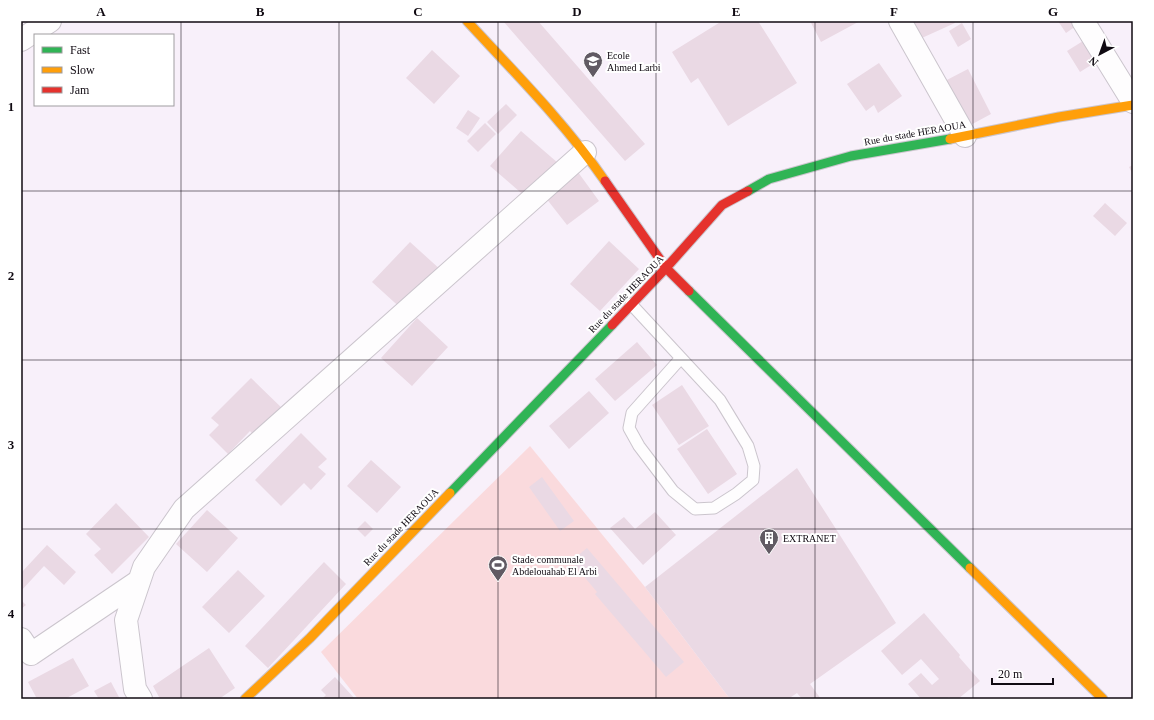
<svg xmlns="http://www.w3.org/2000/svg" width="1154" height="720" font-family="'Times New Roman',serif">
	<rect width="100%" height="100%" fill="#f8f0fa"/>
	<path fill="#fadadd" d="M 530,446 L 645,587 L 730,699 L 358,699 L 321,652 Z"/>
	<path fill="#ead9e4" d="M 503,21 L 538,21 L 645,144 L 625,161 Z
		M 722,21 L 758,21 L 797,83 L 728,126 L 698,78 L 691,83 L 672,52 Z
		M 810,21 L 860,21 L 821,42 Z
		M 903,21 L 954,21 L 955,23 L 913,42 Z
		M 1058,21 L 1073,21 L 1076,26 L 1066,33 Z
		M 962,23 L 971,39 L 958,47 L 949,31 Z
		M 1083,41 L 1096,62 L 1080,72 L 1067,51 Z
		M 432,50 L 460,76 L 434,104 L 406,78 Z
		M 879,63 L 902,96 L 878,113 L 874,105 L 866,111 L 847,84 Z
		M 968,69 L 991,114 L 965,128 L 941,83 Z
		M 506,104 L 517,115 L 498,134 L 487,122 Z
		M 468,110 L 480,118 L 468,136 L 456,128 Z
		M 485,123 L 496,134 L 478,152 L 467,141 Z
		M 521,131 L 558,163 L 527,198 L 490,166 Z
		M 1133,165 L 1133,175 L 1129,167 Z
		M 575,168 L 599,201 L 567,225 L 542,193 Z
		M 1105,203 L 1127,223 L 1115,236 L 1093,216 Z
		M 609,241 L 639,269 L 600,311 L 570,284 Z
		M 410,242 L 442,271 L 405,312 L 372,282 Z
		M 417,318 L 448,347 L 412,386 L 381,358 Z
		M 637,342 L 657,365 L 615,401 L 595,379 Z
		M 251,378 L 285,411 L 257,439 L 250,431 L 228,454 L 209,435 L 219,425 L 211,418 Z
		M 682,385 L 709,426 L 679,445 L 652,405 Z
		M 589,391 L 609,413 L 569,449 L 549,426 Z
		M 707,429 L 737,474 L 708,494 L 677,449 Z
		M 301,433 L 327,459 L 318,467 L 326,474 L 311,490 L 304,483 L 281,506 L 255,480 Z
		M 371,460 L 401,487 L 377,513 L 347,486 Z
		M 797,468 L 896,623 L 810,684 L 821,699 L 802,699 L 797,693 L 788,699 L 730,699 L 645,587 Z
		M 542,477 L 574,521 L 560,531 L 529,487 Z
		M 116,503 L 149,537 L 112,574 L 94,555 L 101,549 L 86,534 Z
		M 207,510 L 238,538 L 207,572 L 176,544 Z
		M 655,512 L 676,535 L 643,565 L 610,528 L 624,517 L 635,529 Z
		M 365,521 L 373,529 L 365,537 L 357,529 Z
		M 47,545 L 76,572 L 64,585 L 44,566 L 21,591 L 21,573 Z
		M 587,548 L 684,662 L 666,677 L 595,594 L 597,592 L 571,561 Z
		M 324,562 L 346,584 L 268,668 L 245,646 Z
		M 238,570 L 265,596 L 229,633 L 202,607 Z
		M 21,600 L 26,605 L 21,609 Z
		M 924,613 L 960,655 L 959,657 L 980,681 L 958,699 L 951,699 L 949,697 L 946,699 L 921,699 L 908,684 L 921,673 L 932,685 L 939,679 L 921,659 L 902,675 L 881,651 Z
		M 209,648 L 235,688 L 219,699 L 156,699 L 159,697 L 153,686 Z
		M 73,658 L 89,686 L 65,699 L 37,699 L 28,682 Z
		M 335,677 L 355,699 L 322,699 L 326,695 L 321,690 Z
		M 111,682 L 120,699 L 99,699 L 94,691 Z"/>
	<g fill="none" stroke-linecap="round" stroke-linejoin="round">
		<defs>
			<path id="lane" d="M 631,304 L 720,400 L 748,446 L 754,466 L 753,480 L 736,494 L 714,508 L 695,509 L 673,491 L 639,446 L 629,428 L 632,413 L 681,358"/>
			<path id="street" d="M 900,21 L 965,136
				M 1083,21 L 1133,102
				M 21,40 L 50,21
				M 21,639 L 31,654 L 139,581
				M 141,699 L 135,689 L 126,620 L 144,567 L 184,509 L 585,152"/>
			<path id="fast" d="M 748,191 L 769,179 L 851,156 L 950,139
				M 689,291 L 970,568
				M 450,493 L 612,325"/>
			<path id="slow" d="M 467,21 C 515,73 565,123 605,181
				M 950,139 L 1059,117 L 1133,105
				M 970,568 L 1103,699
				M 245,699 L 310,638 L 450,493"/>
			<path id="jam" d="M 605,181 L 666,268 L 689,291
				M 612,325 L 666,268 L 722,205 L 748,191"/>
		</defs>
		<use href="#lane" stroke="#cbc5cd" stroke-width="13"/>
		<use href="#street" stroke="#cbc5cd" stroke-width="24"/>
		<use href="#fast" stroke="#cbc5cd" stroke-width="11"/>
		<use href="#slow" stroke="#cbc5cd" stroke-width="11"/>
		<use href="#jam" stroke="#cbc5cd" stroke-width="11"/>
		<use href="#lane" stroke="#fefdfe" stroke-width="11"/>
		<use href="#street" stroke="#fefdfe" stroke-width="22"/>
		<use href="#fast" stroke="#30b455" stroke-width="9"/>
		<use href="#slow" stroke="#ff9f0a" stroke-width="9"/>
		<use href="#jam" stroke="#e5322d" stroke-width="9"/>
	</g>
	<path fill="none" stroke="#100a12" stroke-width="1" stroke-opacity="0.55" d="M 181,21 L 181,699M 339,21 L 339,699M 498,21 L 498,699M 656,21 L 656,699M 815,21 L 815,699M 973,21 L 973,699M 21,191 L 1133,191M 21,360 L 1133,360M 21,529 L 1133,529"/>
	<defs>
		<symbol id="school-pin" viewBox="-11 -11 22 30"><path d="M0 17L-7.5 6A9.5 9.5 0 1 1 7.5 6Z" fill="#615a63" stroke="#fff"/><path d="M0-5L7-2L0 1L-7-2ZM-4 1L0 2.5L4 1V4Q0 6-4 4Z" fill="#fff"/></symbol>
		<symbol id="building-pin" viewBox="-11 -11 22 30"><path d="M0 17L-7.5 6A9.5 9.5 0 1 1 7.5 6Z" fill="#615a63" stroke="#fff"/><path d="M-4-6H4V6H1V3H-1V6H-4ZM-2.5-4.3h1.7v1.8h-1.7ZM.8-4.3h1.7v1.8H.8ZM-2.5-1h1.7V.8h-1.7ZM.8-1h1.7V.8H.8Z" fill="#fff"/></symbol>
		<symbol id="stadium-pin" viewBox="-11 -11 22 30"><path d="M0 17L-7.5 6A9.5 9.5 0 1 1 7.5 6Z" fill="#615a63" stroke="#fff"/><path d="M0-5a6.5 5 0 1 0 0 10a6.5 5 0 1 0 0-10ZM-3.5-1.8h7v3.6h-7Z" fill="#fff"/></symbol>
	</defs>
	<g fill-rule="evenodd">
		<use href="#school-pin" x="582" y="50" width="22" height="30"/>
		<use href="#building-pin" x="758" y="527" width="22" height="30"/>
		<use href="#stadium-pin" x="487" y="554" width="22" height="30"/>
	</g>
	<g text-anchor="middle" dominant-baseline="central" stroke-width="4" stroke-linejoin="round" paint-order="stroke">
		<g font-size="10" fill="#100a12" stroke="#fff" text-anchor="start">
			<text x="607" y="55">Ecole<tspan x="607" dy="12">Ahmed Larbi</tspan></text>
			<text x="783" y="538">EXTRANET</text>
			<text x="512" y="559">Stade communale<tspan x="512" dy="12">Abdelouahab El Arbi</tspan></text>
		</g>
		<g font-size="10" fill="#100a12" stroke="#fff">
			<text transform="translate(915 133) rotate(-10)">Rue du stade HERAOUA</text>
			<text transform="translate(626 294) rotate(-46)">Rue du stade HERAOUA</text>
			<text transform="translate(401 527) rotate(-46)">Rue du stade HERAOUA</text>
		</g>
	</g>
	<rect width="1154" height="720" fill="none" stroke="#ffffff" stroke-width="44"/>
	<rect x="34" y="34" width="140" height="72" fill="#ffffff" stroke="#9f9da0"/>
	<rect x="42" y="47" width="20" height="6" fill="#30b455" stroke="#9f9da0"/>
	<text x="70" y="54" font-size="12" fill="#100a12">Fast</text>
	<rect x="42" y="67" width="20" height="6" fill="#ff9f0a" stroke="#9f9da0"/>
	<text x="70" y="74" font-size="12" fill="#100a12">Slow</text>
	<rect x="42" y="87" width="20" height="6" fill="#e5322d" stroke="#9f9da0"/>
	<text x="70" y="94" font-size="12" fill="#100a12">Jam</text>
	<g transform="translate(1100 54) rotate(221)" stroke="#ffffff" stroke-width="3" paint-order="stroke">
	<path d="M0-3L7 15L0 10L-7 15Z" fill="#100a12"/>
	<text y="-6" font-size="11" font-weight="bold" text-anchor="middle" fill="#100a12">N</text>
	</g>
	<path d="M992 678v6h61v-6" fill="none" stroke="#100a12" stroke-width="2"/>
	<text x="998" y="678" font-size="12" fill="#100a12" stroke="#ffffff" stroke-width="3" paint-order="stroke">20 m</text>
	<rect x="22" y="22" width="1110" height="676" fill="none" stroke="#100a12" stroke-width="1.5"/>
	<g font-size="13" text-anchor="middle" font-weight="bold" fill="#100a12">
		<text x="101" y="16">A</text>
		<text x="260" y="16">B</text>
		<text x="418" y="16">C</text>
		<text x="577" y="16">D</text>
		<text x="736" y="16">E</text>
		<text x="894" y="16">F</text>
		<text x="1053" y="16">G</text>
		<text x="11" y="111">1</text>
		<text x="11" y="280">2</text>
		<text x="11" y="449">3</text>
		<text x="11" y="618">4</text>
	</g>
</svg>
